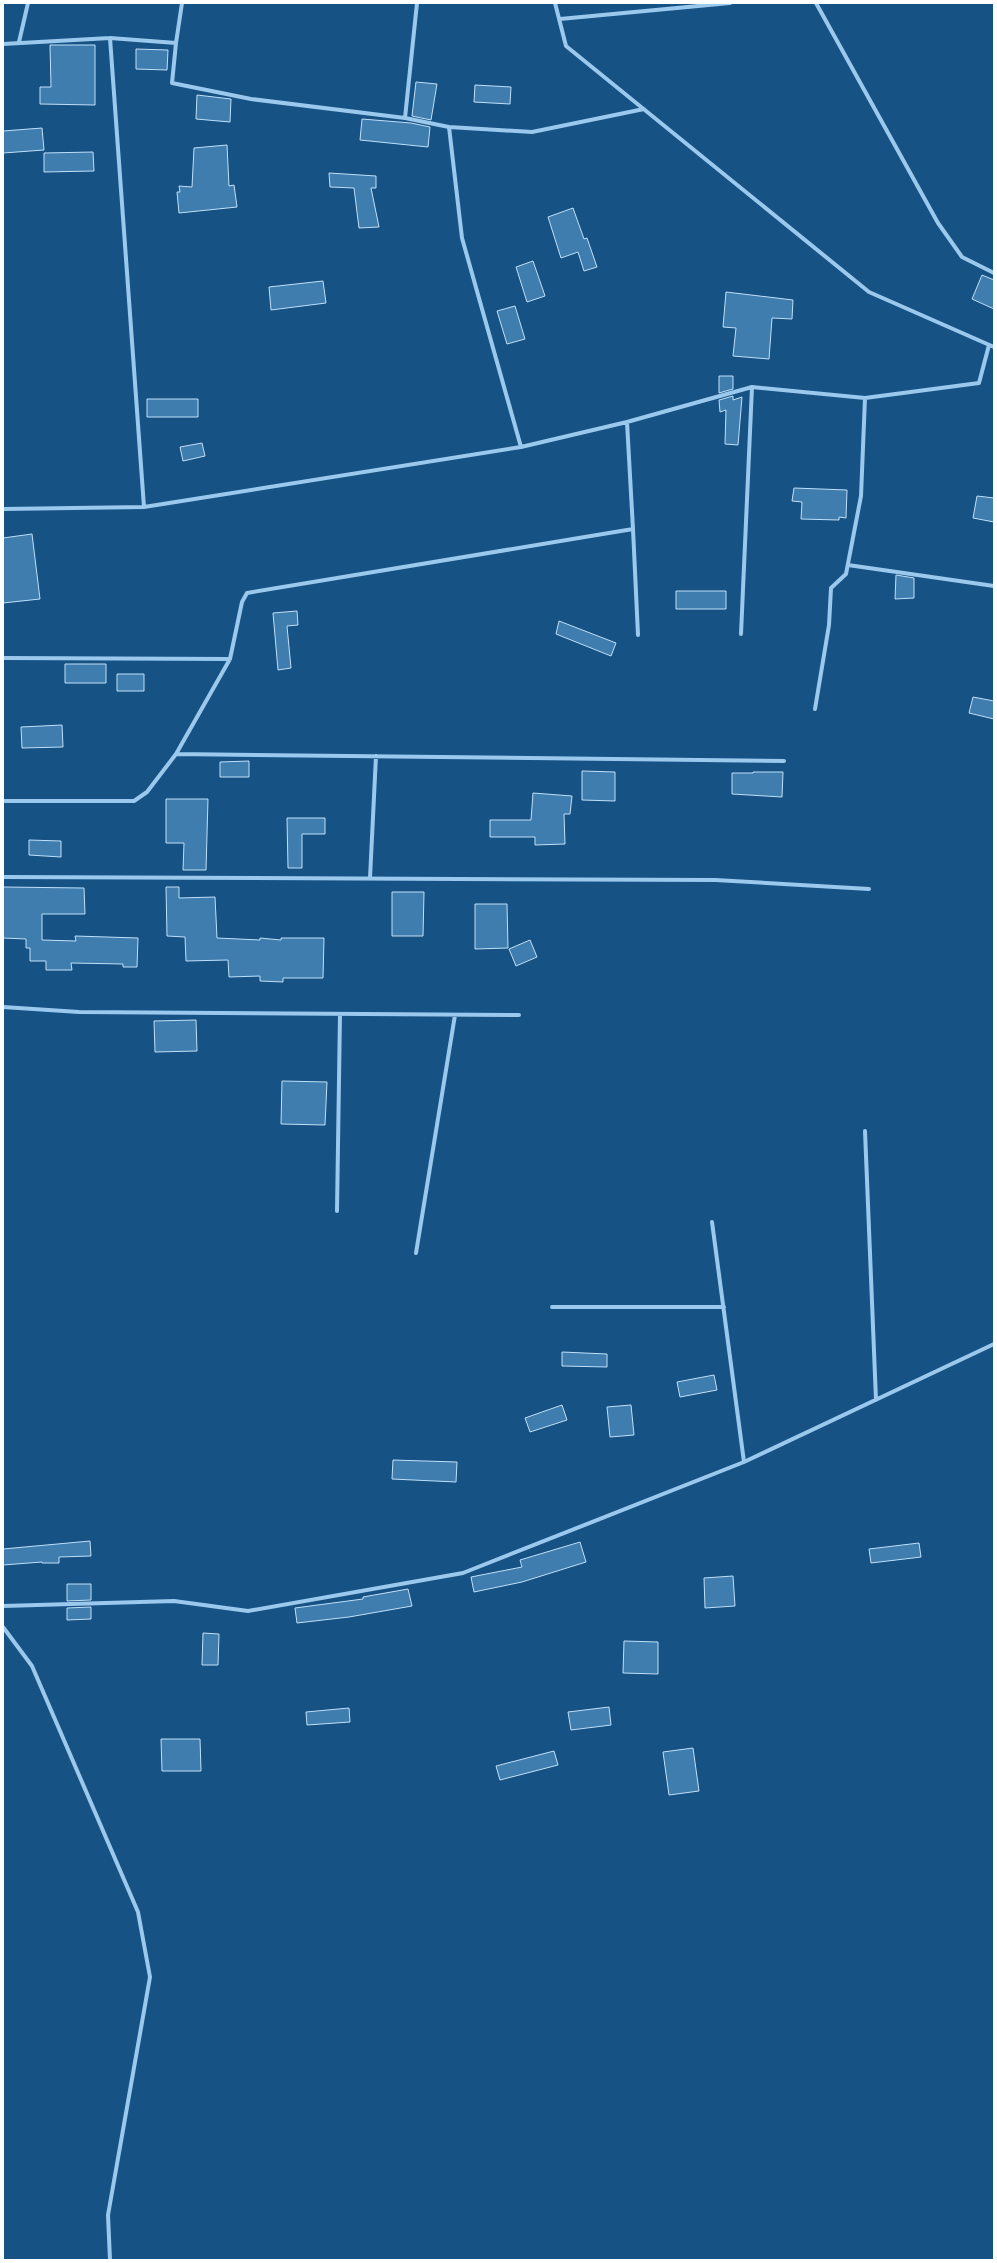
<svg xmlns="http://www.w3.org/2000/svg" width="997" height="2263" font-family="Overpass,sans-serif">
	<rect width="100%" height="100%" fill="#175284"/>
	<path fill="#3f7dae" stroke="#c0e0f9" d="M 50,45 L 95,45 L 95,105 L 40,104 L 40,87 L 51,87 Z
		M 136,49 L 168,50 L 167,70 L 136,69 Z
		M 416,82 L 437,84 L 431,120 L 412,116 Z
		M 475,85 L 511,87 L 510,104 L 474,102 Z
		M 197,95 L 231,99 L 230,122 L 196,119 Z
		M 362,119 L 411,123 L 430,127 L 428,147 L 360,140 Z
		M 42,128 L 44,150 L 3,153 L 3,131 Z
		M 227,145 L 229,186 L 234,185 L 237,207 L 179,213 L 177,192 L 180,192 L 179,186 L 192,187 L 194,148 Z
		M 93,152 L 94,171 L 44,172 L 44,153 Z
		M 329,173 L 376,176 L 376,188 L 371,188 L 379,227 L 359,228 L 354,188 L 330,187 Z
		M 573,208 L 584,239 L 587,238 L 597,267 L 584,271 L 578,252 L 561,258 L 548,217 Z
		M 533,261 L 545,296 L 527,302 L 516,267 Z
		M 982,275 L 994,280 L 994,309 L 972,299 Z
		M 323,281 L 326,303 L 271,310 L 269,287 Z
		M 726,292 L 793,300 L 792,319 L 772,318 L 769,359 L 733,356 L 736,328 L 723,327 Z
		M 515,306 L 525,339 L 507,344 L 497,311 Z
		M 719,376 L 733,376 L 733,389 L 719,393 Z
		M 733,396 L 733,400 L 742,397 L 738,445 L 725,444 L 726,410 L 720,412 L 719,400 Z
		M 147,399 L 198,399 L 198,417 L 147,417 Z
		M 202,443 L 205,456 L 183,461 L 180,447 Z
		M 794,488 L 847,490 L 846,518 L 839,517 L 839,520 L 801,519 L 802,502 L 792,501 Z
		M 977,496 L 994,498 L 994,522 L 973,518 Z
		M 32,534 L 40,599 L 3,603 L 3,538 Z
		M 896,575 L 914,578 L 914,598 L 895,599 Z
		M 676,591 L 726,591 L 726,609 L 676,609 Z
		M 297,611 L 298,625 L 287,626 L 291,668 L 278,670 L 273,613 Z
		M 559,621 L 616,643 L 611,656 L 556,634 Z
		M 65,664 L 106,664 L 106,683 L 65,683 Z
		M 117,674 L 144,674 L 144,691 L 117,691 Z
		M 973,697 L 994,701 L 994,719 L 969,713 Z
		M 62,725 L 63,747 L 22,748 L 21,727 Z
		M 249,761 L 249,777 L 220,777 L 220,762 Z
		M 582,771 L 615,772 L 615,801 L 582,800 Z
		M 753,772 L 783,772 L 782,797 L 732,794 L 732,773 L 753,773 Z
		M 533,793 L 572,796 L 570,814 L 564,814 L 565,844 L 535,845 L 535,837 L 490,837 L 490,820 L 531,820 Z
		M 166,799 L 208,799 L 206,870 L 183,870 L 184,843 L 166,843 Z
		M 287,818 L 325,818 L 325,834 L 302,834 L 302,868 L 288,868 Z
		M 29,840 L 61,841 L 61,857 L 29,855 Z
		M 3,887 L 84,888 L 85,914 L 42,914 L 42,940 L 76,941 L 75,936 L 138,938 L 137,967 L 123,967 L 123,964 L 71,963 L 72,970 L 46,970 L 46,961 L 30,961 L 30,948 L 26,948 L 26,939 L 3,938 Z
		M 166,887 L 179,887 L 179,898 L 215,897 L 217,938 L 260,940 L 260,938 L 281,940 L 281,938 L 324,938 L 323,978 L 283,978 L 283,982 L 260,981 L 260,976 L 229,977 L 228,960 L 186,961 L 185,937 L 167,936 Z
		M 392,892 L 424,892 L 423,936 L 392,936 Z
		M 475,904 L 507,904 L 508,948 L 475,949 Z
		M 530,940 L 537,957 L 516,966 L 509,949 Z
		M 196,1020 L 197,1051 L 155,1052 L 154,1021 Z
		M 282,1081 L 327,1082 L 325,1125 L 281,1124 Z
		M 562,1352 L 607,1354 L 607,1367 L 562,1366 Z
		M 714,1375 L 717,1390 L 680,1397 L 677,1382 Z
		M 562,1405 L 567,1420 L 530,1432 L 525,1418 Z
		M 631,1405 L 634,1435 L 610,1437 L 607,1407 Z
		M 393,1460 L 457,1462 L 456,1482 L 392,1479 Z
		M 90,1541 L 91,1556 L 59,1557 L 59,1563 L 42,1563 L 42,1562 L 3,1565 L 3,1549 Z
		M 580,1542 L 586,1562 L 522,1582 L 474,1592 L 471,1577 L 522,1567 L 520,1560 Z
		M 919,1543 L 921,1557 L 871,1563 L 869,1549 Z
		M 733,1576 L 735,1606 L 705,1608 L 704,1578 Z
		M 67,1584 L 91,1584 L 91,1600 L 67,1601 Z
		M 408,1589 L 412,1606 L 349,1617 L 297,1623 L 295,1608 L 363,1599 L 363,1597 Z
		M 91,1607 L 91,1619 L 67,1620 L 67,1608 Z
		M 203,1633 L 219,1634 L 218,1665 L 202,1665 Z
		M 624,1641 L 658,1642 L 658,1674 L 623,1673 Z
		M 609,1707 L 611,1725 L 571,1730 L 568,1712 Z
		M 349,1708 L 350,1722 L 307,1725 L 306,1712 Z
		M 161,1739 L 200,1739 L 201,1771 L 162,1771 Z
		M 693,1748 L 699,1791 L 669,1795 L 663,1752 Z
		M 554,1751 L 558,1765 L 500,1780 L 496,1766 Z"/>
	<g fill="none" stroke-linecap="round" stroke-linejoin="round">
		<path stroke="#9bc9ed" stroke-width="4" d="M 555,3 L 566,46 L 869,292 L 994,347
			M 816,3 L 938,223 L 962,257 L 994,273
			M 560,19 L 730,3
			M 110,38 L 144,507
			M 19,42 L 28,3
			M 176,43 L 182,3
			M 3,44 L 110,38 L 176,43 L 172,83 L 251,99 L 405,118 L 449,127 L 532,132 L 644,109
			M 405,118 L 417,3
			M 449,127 L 462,238 L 521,447
			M 3,509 L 144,507 L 521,447 L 627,422 L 752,387 L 865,398 L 979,383 L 989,345
			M 633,529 L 638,635
			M 848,565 L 994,586
			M 741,634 L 752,387
			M 3,658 L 230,659
			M 815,709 L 829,625 L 831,588 L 846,574 L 861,496 L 865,398
			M 176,754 L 784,761
			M 3,801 L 134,801 L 147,792 L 176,754 L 230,659 L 242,602 L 247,593 L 633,529 L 627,422
			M 3,877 L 715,880 L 869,889
			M 370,878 L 376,756
			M 3,1007 L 79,1012 L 519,1015
			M 865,1131 L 876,1400
			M 337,1211 L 340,1014
			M 712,1222 L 744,1462
			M 416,1253 L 455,1015
			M 552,1307 L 724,1307
			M 3,1606 L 174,1601 L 248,1611 L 463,1573 L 744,1462 L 994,1344
			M 3,1627 L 32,1666 L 138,1912 L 150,1977 L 108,2215 L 110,2260"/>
	</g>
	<rect width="997" height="2263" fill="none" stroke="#ffffff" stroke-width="8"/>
</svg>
